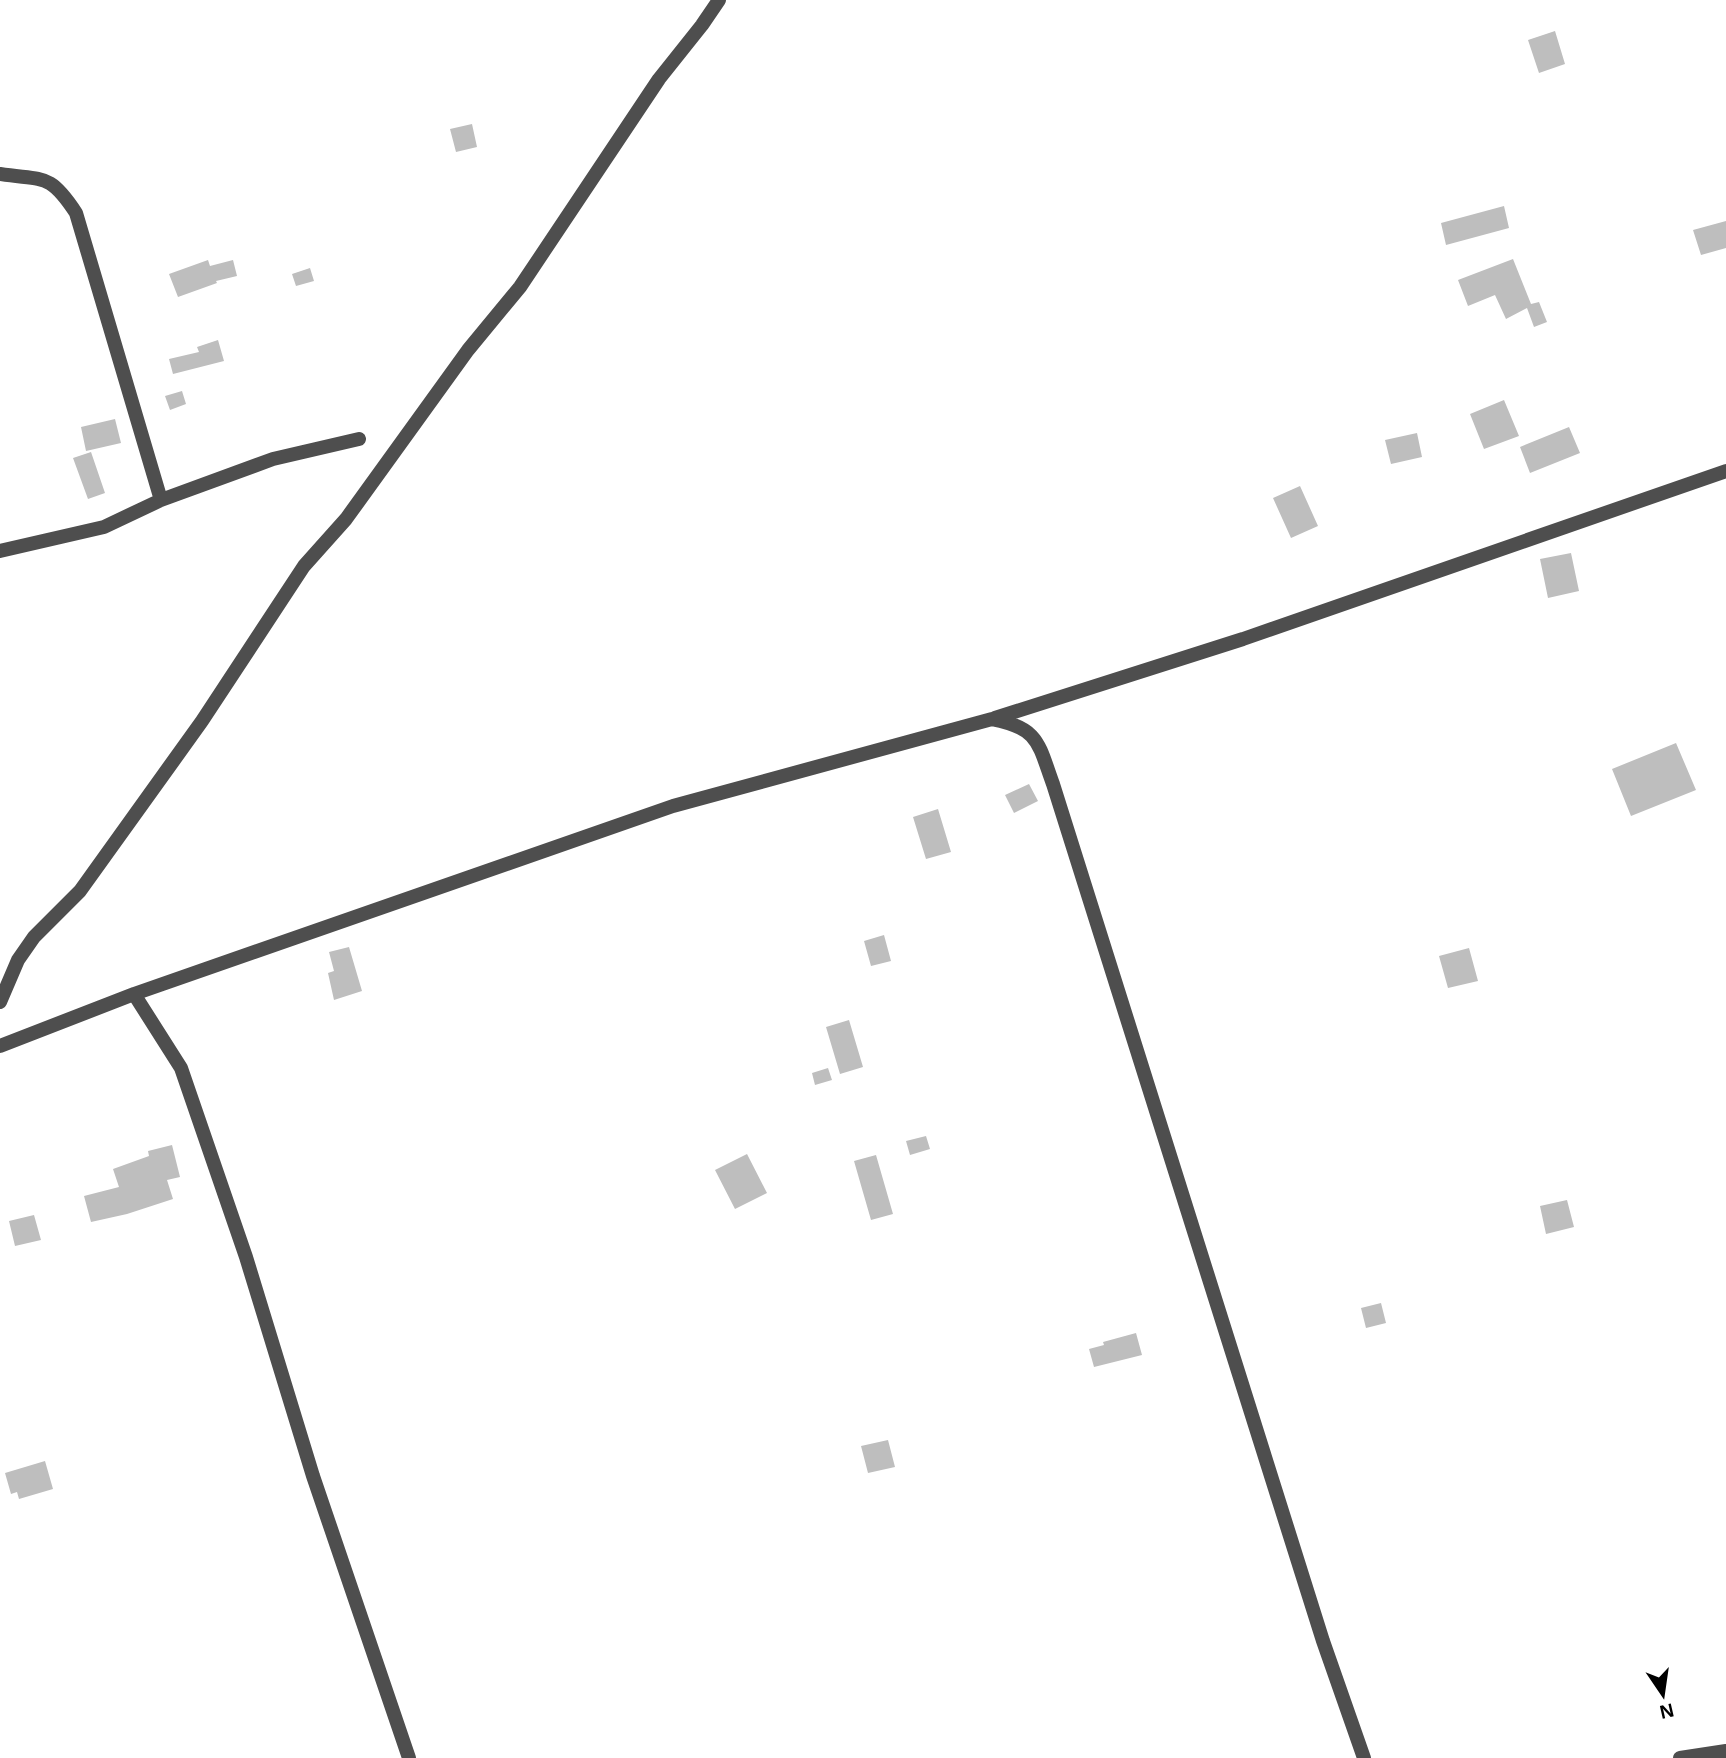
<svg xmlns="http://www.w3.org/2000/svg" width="1726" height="1758" font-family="Helvetica,sans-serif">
	<rect width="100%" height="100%" fill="#fff"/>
	<path fill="#bebebe" d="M 1555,31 L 1565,64 L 1539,73 L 1528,40 Z
		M 472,124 L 477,147 L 456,152 L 450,129 Z
		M 1504,206 L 1509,228 L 1446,245 L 1441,223 Z
		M 1726,221 L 1726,248 L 1701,255 L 1693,230 Z
		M 1513,259 L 1531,304 L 1539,302 L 1547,322 L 1534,327 L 1527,308 L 1506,319 L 1495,295 L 1468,306 L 1458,280 Z
		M 208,260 L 210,266 L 233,260 L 237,276 L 216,281 L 217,283 L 178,297 L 169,274 Z
		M 310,268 L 314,281 L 296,286 L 292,274 Z
		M 218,340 L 224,361 L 173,374 L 169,359 L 199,352 L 197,347 Z
		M 182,391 L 186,404 L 170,410 L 165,396 Z
		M 1504,400 L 1519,436 L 1484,449 L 1470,414 Z
		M 115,419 L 121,443 L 86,451 L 81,427 Z
		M 1569,427 L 1580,453 L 1530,473 L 1520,447 Z
		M 1417,433 L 1422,457 L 1391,464 L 1385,440 Z
		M 91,452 L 105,493 L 88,499 L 73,458 Z
		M 1300,486 L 1318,526 L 1291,538 L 1273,498 Z
		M 1571,553 L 1579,591 L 1548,598 L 1540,559 Z
		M 1676,743 L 1696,790 L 1631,816 L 1612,769 Z
		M 1029,784 L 1038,801 L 1014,813 L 1005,795 Z
		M 938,809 L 951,852 L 926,859 L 913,817 Z
		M 884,935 L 891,961 L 871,966 L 864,941 Z
		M 349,947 L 362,991 L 334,1000 L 328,973 L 334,971 L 329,952 Z
		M 1469,948 L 1478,981 L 1448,988 L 1439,956 Z
		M 849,1020 L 863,1067 L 840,1074 L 826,1027 Z
		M 828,1068 L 832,1080 L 815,1085 L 812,1073 Z
		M 926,1136 L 930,1149 L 910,1155 L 906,1141 Z
		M 172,1145 L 180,1177 L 167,1180 L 173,1199 L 127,1214 L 91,1222 L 84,1196 L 119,1187 L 113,1169 L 149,1156 L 148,1151 Z
		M 747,1154 L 767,1193 L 735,1209 L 715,1170 Z
		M 876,1155 L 893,1214 L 871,1220 L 854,1161 Z
		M 1567,1200 L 1574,1227 L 1546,1234 L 1540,1206 Z
		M 34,1215 L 41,1240 L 15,1246 L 9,1221 Z
		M 1381,1303 L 1386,1323 L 1366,1328 L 1361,1308 Z
		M 1136,1333 L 1142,1355 L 1094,1367 L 1089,1349 L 1104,1345 L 1103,1342 Z
		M 888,1440 L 895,1467 L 868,1473 L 861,1446 Z
		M 45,1461 L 53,1489 L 19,1499 L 17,1492 L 11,1494 L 5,1473 Z"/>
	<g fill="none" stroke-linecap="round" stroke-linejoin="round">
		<path stroke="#4e4e4e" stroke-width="14" d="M 0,174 C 44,181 49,172 76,213 L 161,500
			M 0,551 L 104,527 L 161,500 L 273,459 L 359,439
			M 995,718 L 1243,639 L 1726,471
			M 134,994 L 181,1068 L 246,1257 L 313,1476 L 409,1758
			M 0,1002 L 18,960 L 34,937 L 80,891 L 202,721 L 304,566 L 346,519 L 468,350 L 520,287 L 659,79 L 702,25 L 719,0
			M 0,1046 L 134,994 L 673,806 L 992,719 C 1039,728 1038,743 1053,784 L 1323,1641 L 1364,1758
			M 1680,1758 L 1726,1751"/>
	</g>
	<g transform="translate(1663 1695) rotate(167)" stroke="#ffffff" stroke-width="5" paint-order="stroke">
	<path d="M0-5L12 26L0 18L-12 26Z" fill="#000000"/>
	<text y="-10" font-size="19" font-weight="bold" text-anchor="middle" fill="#000000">N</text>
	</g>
</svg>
